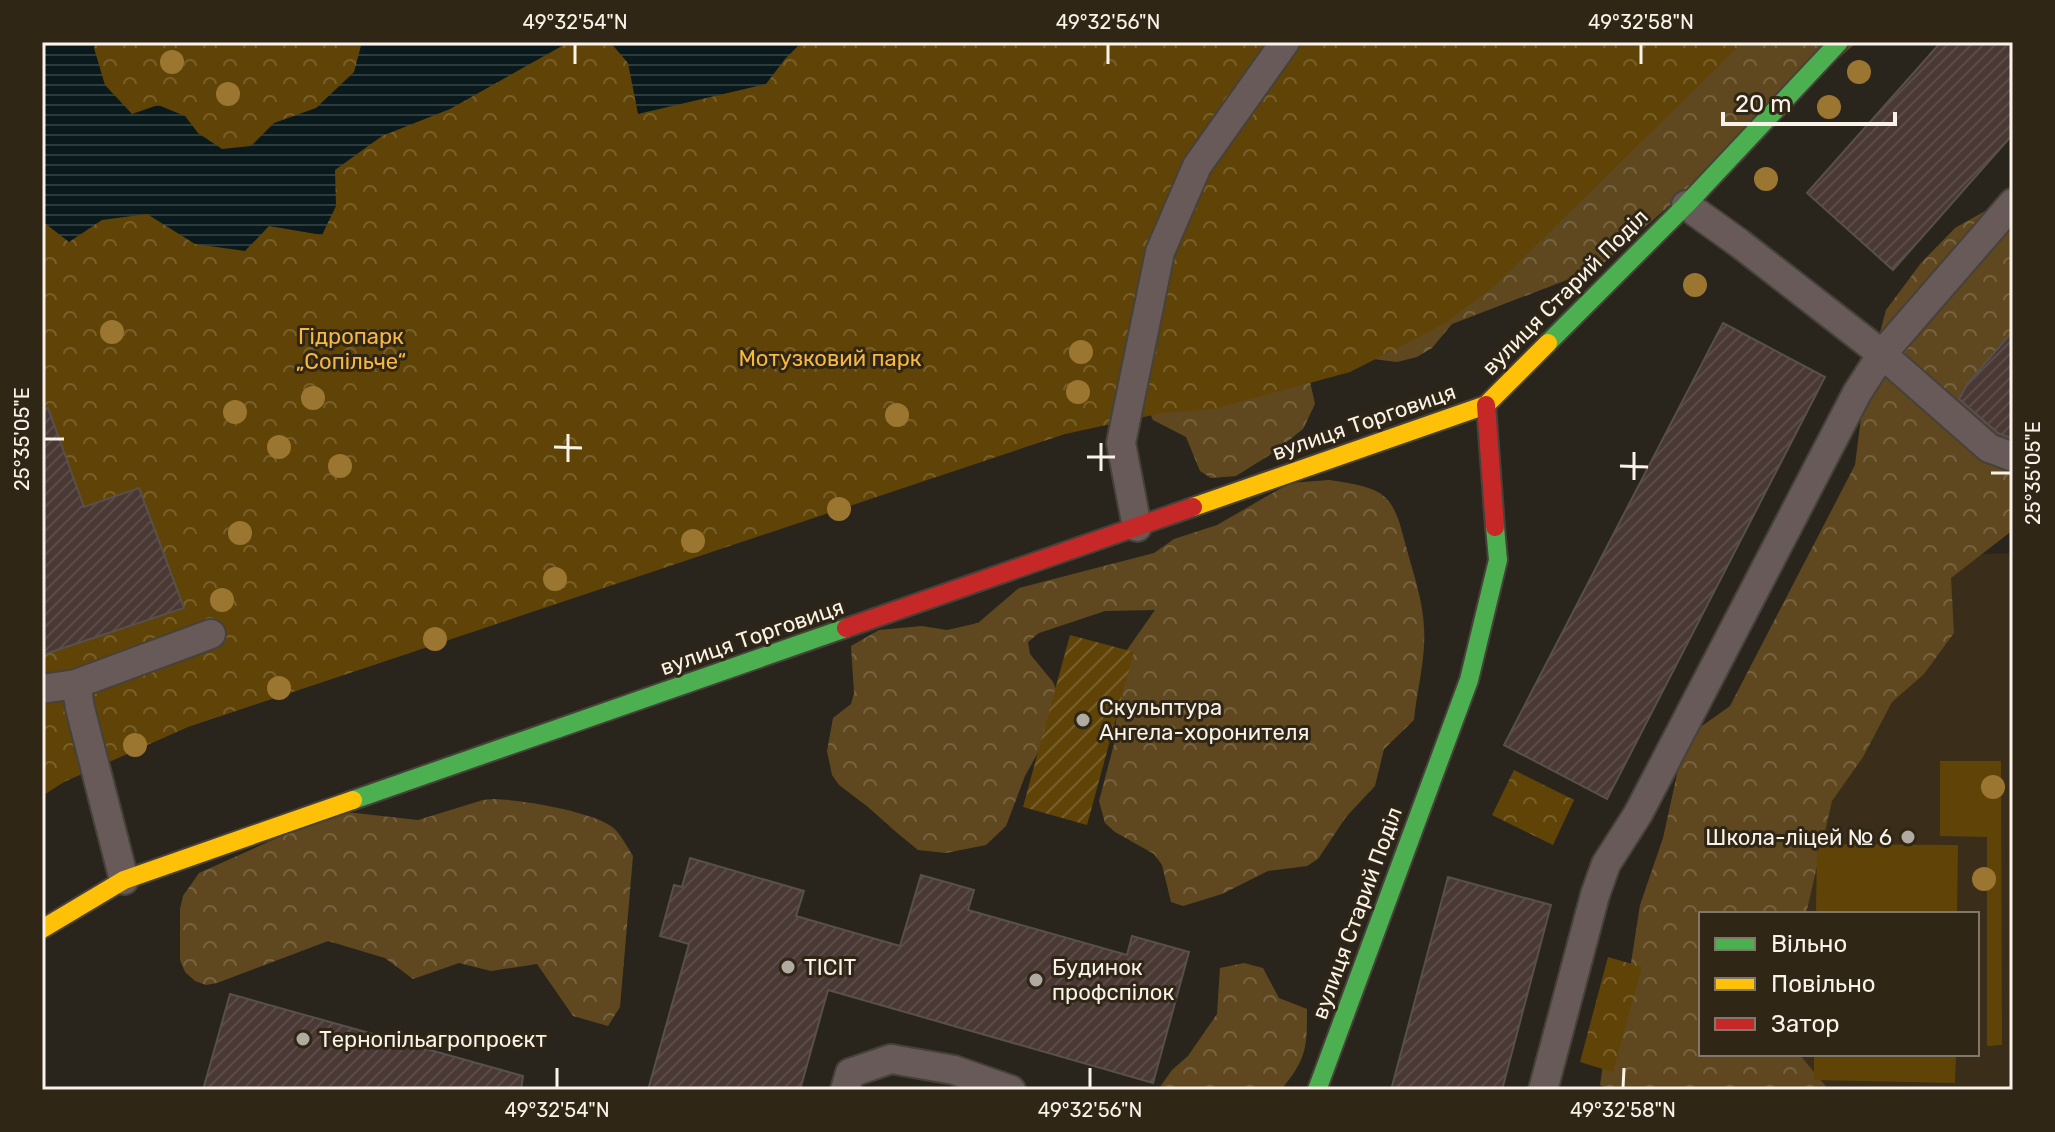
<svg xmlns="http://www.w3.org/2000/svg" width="2055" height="1132" font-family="Rubik,sans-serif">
	<defs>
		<pattern id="forest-crowns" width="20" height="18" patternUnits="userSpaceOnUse" patternTransform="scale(2)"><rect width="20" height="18" fill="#5f481f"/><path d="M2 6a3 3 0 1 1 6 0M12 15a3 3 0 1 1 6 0" fill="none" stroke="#776340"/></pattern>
		<pattern id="park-crowns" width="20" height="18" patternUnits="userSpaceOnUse" patternTransform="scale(2)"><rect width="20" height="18" fill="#604407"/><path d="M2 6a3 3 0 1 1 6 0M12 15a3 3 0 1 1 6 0" fill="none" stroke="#785f2b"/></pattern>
		<pattern id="garden-furrows" width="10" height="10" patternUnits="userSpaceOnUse" patternTransform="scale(2)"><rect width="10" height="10" fill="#604407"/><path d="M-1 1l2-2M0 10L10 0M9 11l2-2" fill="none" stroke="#785f2b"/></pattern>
		<pattern id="water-rules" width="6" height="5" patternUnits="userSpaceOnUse" patternTransform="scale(2)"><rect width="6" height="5" fill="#0a191c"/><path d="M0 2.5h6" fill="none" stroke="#2e3b3d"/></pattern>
		<pattern id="building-hatch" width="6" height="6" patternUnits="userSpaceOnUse" patternTransform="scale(2)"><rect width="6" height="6" fill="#4a3834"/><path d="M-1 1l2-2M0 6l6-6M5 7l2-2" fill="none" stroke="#5c4c48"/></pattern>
	</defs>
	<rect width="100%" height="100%" fill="#2a251c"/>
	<path fill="#3a2d19" d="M 2013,553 L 2013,1090 L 1776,1090 L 1729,1054 L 1977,1054 L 1977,914 L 1776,914 L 1828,760 L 1959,557 L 1987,554 Z"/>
	<path fill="url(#forest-crowns)" d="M 1471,42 L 1857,42 L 1598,268 L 1452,324 L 1432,348 L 1417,357 L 1397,362 L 1303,350 L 1315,404 L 1303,429 L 1273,453 L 1236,476 L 1211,478 L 1200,471 L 1186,437 L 1153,420 L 1138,388 Z
		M 2013,209 L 2013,530 L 1951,578 L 1954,633 L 1924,674 L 1892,702 L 1863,757 L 1832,801 L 1806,914 L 1701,914 L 1701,1054 L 1799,1054 L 1829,1090 L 1609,1090 L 1600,1085 L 1610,1019 L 1631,963 L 1640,905 L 1663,838 L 1685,738 L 1730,706 L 1855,465 L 1865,387 L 1886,310 L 1921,263 L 1955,228 L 1985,211 Z
		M 1329,480 C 1347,483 1374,485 1387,499 C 1399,513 1402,533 1407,550 C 1414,576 1423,601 1424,628 C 1426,659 1417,689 1414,720 L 1384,749 L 1375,786 L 1346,817 L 1318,859 L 1307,866 L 1268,871 L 1222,894 L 1183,906 L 1171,902 L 1162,865 L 1154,854 L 1115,832 L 1105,823 L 1099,801 L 1114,744 L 1122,657 L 1155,610 L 1105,611 L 1039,633 L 1028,642 L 1030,654 L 1053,682 L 1058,693 L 1057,718 L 1025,776 L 1006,826 L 986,845 L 946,853 L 918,850 L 896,832 L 868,807 L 839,785 L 832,775 L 827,751 L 833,718 L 851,704 L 854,693 L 851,646 L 879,630 L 922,626 L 947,630 L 978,623 L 1019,588 L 1154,553 L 1174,539 L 1217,525 L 1290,483 Z
		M 495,799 C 522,800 589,811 611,826 C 620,832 627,847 633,856 L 620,1007 L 608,1026 L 573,1016 L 537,964 L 491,971 L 459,963 L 413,979 L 385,958 L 328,941 L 217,983 L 206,985 L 195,981 L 185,972 L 180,960 L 180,909 L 183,896 L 199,873 L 337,811 L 418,820 L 483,800 Z
		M 1244,963 L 1263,968 L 1279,998 L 1307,1009 C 1307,1048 1307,1058 1281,1090 L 1158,1090 L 1172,1070 L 1188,1056 L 1217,1014 L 1220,968 Z"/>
	<path fill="url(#park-crowns)" d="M 42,42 L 1743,42 L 1495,286 L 1444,324 L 1350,372 L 1214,409 L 1162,413 L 1065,434 L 188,727 L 64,782 L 42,796 Z
		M 1514,770 L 1574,800 L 1553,845 L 1492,815 Z
		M 1608,957 L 1642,967 L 1613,1072 L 1580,1062 Z"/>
	<path fill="url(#garden-furrows)" d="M 1070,635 L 1134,652 L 1087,825 L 1023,807 Z"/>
	<path fill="#604407" d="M 1940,761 L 2001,761 L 2002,1045 L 1987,1046 L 1987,837 L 1940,836 Z
		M 1817,844 L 1958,845 L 1957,914 L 1816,914 Z
		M 1814,1054 L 1956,1054 L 1955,1083 L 1814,1080 Z"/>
	<path fill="url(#water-rules)" d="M 42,42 L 96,42 L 94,48 L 105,85 L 132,114 L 158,105 L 185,116 L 198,133 L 222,149 L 251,146 L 274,123 L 316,108 L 354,72 L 362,42 L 569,42 L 450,109 L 382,136 L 335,170 L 336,206 L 322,235 L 269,226 L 245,251 L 195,244 L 147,214 L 102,220 L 69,242 L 42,221 Z
		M 610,42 L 802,42 L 785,59 L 766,84 L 638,114 L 628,63 Z"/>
	<path fill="url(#building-hatch)" stroke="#57504b" stroke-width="2" d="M 1941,42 L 2013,42 L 2013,134 L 1893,270 L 1807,193 Z
		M 1723,323 L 1825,377 L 1607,799 L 1504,745 Z
		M 2013,331 L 2013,439 L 1998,433 L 1959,399 L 1968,383 Z
		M 48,408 L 84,507 L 139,488 L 184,608 L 42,655 L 42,409 Z
		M 690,858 L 804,891 L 796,916 L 900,946 L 921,875 L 974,890 L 968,910 L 1127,955 L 1132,936 L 1189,952 L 1153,1083 L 828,990 L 800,1090 L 648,1090 L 689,944 L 660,936 L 674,885 L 682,887 Z
		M 1448,877 L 1551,905 L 1502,1090 L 1391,1090 Z
		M 230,994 L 523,1076 L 521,1090 L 203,1090 Z"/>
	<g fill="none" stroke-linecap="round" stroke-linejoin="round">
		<defs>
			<path id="lane" d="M 2013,203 L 1882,354 L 1989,448 L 2013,457
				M 1137,527 L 1121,443 L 1160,252 L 1197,166 L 1285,42
				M 42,689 L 76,684
				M 124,880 L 80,708 L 76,684 L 211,634
				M 845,1090 L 850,1073 L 891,1059 L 954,1070 L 1011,1090
				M 1543,1090 L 1595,895 L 1606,864 L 1638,814 L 1857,393 L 1882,354 L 1739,243 L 1686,205"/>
			<path id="fast" d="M 1548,343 L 1686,205 L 1839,42
				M 353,800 L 846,628
				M 1317,1090 L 1469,680 L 1498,560 L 1495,527"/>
			<path id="slow" d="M 1193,507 L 1486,405 L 1548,343
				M 42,929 L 124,880 L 353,800"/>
			<path id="jam" d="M 1486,405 L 1495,527
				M 846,628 L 1193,507"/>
		</defs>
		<use href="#lane" stroke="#464139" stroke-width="32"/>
		<use href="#fast" stroke="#464139" stroke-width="22"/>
		<use href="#slow" stroke="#464139" stroke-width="22"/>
		<use href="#jam" stroke="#464139" stroke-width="22"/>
		<use href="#lane" stroke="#675a59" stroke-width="28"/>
		<use href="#fast" stroke="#4caf50" stroke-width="18"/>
		<use href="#slow" stroke="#ffc107" stroke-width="18"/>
		<use href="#jam" stroke="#c62828" stroke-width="18"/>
	</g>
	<g fill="#9b7630">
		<circle cx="172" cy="62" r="12"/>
		<circle cx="1859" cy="72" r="12"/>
		<circle cx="228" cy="94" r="12"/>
		<circle cx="1829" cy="107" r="12"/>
		<circle cx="1766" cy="179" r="12"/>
		<circle cx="1695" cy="285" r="12"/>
		<circle cx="112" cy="332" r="12"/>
		<circle cx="1081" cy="352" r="12"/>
		<circle cx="1078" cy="392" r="12"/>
		<circle cx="313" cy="398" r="12"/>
		<circle cx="235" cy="412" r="12"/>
		<circle cx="897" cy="415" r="12"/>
		<circle cx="279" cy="447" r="12"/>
		<circle cx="340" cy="466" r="12"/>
		<circle cx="839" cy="509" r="12"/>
		<circle cx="240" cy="533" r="12"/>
		<circle cx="693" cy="541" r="12"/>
		<circle cx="555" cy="579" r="12"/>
		<circle cx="222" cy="600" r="12"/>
		<circle cx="435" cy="639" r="12"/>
		<circle cx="279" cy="688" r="12"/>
		<circle cx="135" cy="745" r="12"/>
		<circle cx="1993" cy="787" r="12"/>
		<circle cx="1984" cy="879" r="12"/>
	</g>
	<path fill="none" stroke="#f9f2e8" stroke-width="3" d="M 575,64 L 575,44M 1108,64 L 1108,44M 1641,64 L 1641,44M 44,439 L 64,439M 554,447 L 582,448M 1087,457 L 1115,457M 568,462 L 568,434M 1620,466 L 1648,467M 1101,471 L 1101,443M 1991,473 L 2011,473M 1634,480 L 1634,452M 557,1088 L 557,1068M 1090,1088 L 1090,1068M 1623,1088 L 1624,1068"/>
	<g fill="#b1aaa1" stroke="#302616" stroke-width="3">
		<circle cx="1083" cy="720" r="8"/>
		<circle cx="1908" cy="837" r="8"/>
		<circle cx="788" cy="967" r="8"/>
		<circle cx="1036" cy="980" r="8"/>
		<circle cx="303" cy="1039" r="8"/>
	</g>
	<g text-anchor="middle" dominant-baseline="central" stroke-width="6" stroke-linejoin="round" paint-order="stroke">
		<g font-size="22" fill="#f9f2e8" stroke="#302616">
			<text transform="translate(1565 292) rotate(-45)">вулиця Старий Поділ</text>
			<text transform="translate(1364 422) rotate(-19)">вулиця Торговиця</text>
			<text transform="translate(752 637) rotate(-19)">вулиця Торговиця</text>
			<text transform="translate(1357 913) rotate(-70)">вулиця Старий Поділ</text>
		</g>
		<g font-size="22" fill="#f8b840" stroke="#302616">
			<text x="351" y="336">Гідропарк<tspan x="351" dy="25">„Сопільче“</tspan></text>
			<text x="830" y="358">Мотузковий парк</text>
		</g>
		<g font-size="22" fill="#f9f2e8" stroke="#302616" text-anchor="start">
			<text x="1099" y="707">Скульптура<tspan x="1099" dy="25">Ангела-хоронителя</tspan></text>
			<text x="1892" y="837" text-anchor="end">Школа-ліцей № 6</text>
			<text x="804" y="967">ТІСІТ</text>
			<text x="1052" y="967">Будинок<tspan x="1052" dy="25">профспілок</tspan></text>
			<text x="319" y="1039">Тернопільагропроєкт</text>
		</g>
	</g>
	<rect width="2055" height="1132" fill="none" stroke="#302616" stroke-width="88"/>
	<rect x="1699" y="912" width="280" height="144" fill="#302616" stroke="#80786a" stroke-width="2"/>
	<rect x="1715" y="938" width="40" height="12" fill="#4caf50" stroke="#80786a" stroke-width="2"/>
	<text x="1771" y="952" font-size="24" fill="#f9f2e8">Вільно</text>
	<rect x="1715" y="978" width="40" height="12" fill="#ffc107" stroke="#80786a" stroke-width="2"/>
	<text x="1771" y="992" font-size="24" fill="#f9f2e8">Повільно</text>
	<rect x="1715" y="1018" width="40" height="12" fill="#c62828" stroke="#80786a" stroke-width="2"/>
	<text x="1771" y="1032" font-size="24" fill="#f9f2e8">Затор</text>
	<path d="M1723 112v12h172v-12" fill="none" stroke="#f9f2e8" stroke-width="4"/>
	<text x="1735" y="112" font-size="24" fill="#f9f2e8" stroke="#302616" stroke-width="6" paint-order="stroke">20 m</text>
	<rect x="44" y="44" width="1967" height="1044" fill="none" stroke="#f9f2e8" stroke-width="3"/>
	<g font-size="20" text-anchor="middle" fill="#f9f2e8">
		<text x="575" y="29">49°32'54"N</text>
		<text x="1108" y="29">49°32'56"N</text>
		<text x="1641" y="29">49°32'58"N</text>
		<text transform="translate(22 439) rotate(-90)" y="7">25°35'05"E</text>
		<text transform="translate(2033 473) rotate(-90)" y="7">25°35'05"E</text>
		<text x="557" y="1117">49°32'54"N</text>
		<text x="1090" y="1117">49°32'56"N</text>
		<text x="1623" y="1117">49°32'58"N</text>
	</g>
</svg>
